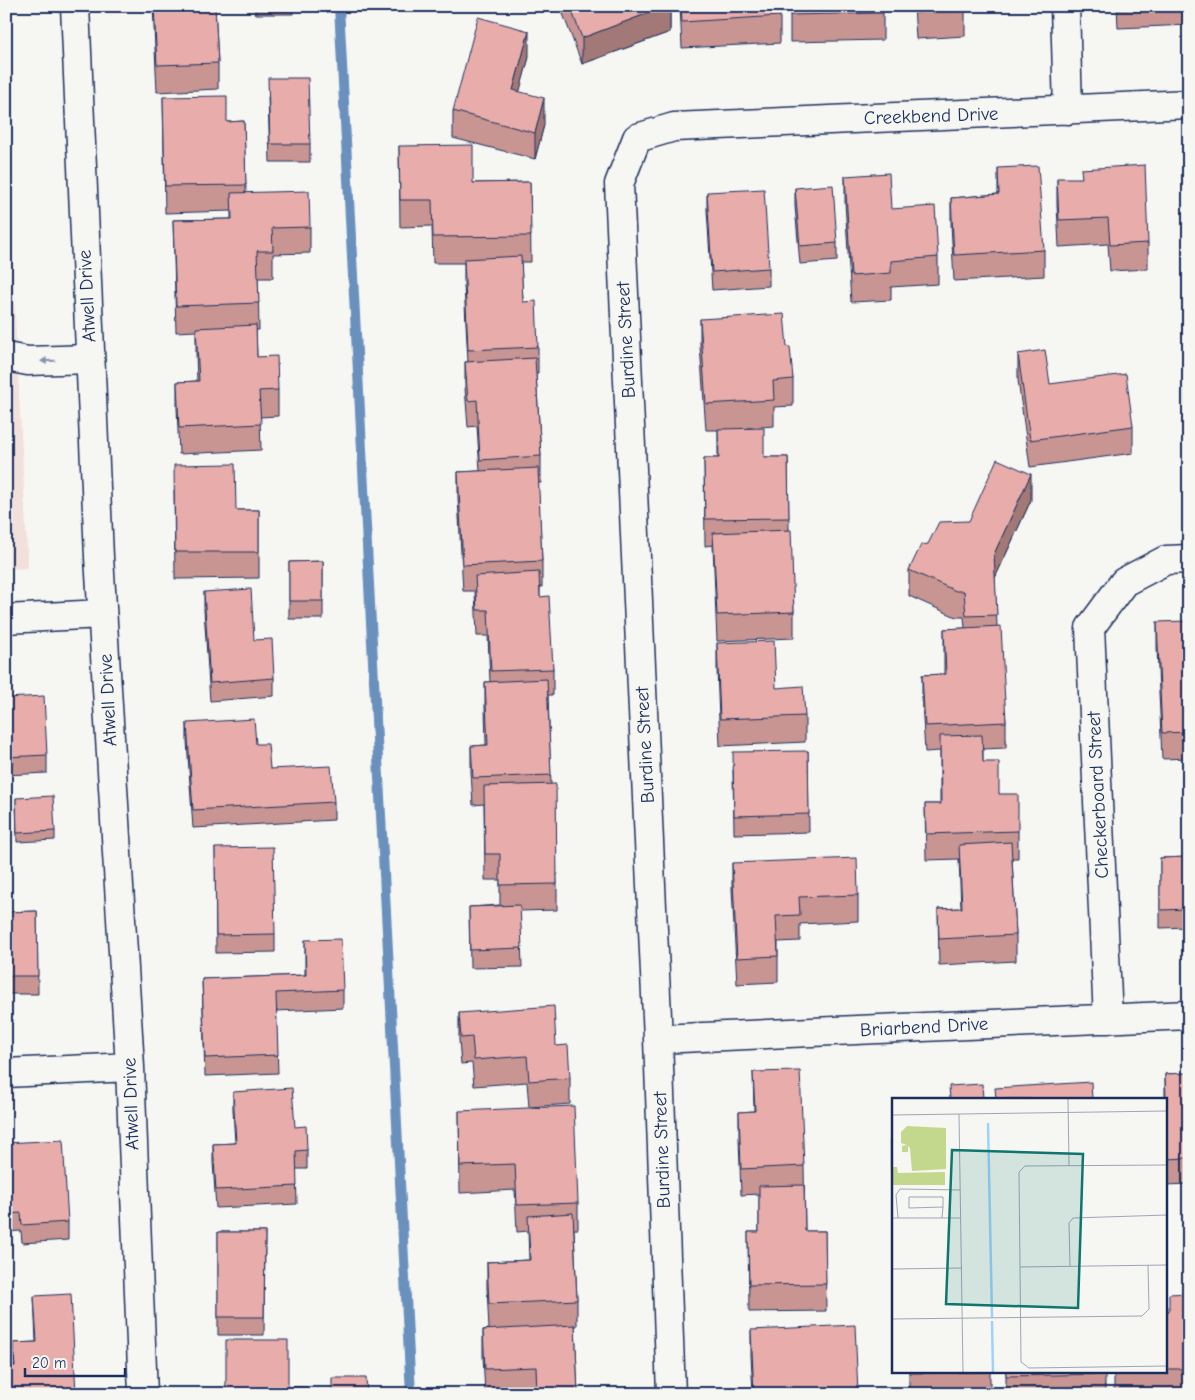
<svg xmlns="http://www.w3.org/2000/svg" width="1195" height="1400" font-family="'Comic Neue',sans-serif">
	<rect width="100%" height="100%" fill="#f6f6f2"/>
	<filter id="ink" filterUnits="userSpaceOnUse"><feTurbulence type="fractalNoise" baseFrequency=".02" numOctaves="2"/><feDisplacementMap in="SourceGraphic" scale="10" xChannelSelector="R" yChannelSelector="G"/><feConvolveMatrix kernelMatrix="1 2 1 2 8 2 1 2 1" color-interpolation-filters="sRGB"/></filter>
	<g filter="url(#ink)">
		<path fill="#f2e0dc" d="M 6,140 L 28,568 L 6,569 Z"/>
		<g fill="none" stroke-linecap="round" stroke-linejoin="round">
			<path stroke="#6a90bd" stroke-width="10" d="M 339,6 L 411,1394"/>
			<defs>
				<path id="minor" d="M 75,6 L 99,557 L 130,1067 L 143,1394
					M 1065,6 L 1068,110
					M 6,357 L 28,361 L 90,359
					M 6,619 L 102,614
					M 1108,1019 L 1090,628 L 1124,582 L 1166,560 L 1189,559
					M 658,1039 L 1189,1015
					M 6,1073 L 130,1067
					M 671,1394 L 658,1039 L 619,184 L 637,138 L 674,127 L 1189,104"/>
			</defs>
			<use href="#minor" stroke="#1b2f5e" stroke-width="31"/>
			<use href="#minor" stroke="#f6f6f2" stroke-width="28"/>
		</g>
		<path fill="#c89592" stroke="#1b2f5e" d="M 153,6 L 215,6 L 218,63 L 218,89 L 157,92 Z
			M 255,6 L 293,6 L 293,14 L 255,14 Z
			M 563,6 L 670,6 L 670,32 L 582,64 L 563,14 Z
			M 680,6 L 780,6 L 780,43 L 682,48 Z
			M 790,6 L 883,6 L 883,40 L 790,42 Z
			M 914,6 L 965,6 L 965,36 L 916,39 Z
			M 1117,6 L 1189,6 L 1189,25 L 1118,28 Z
			M 529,57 L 519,92 L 544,125 L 535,159 L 453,138 L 453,111 Z
			M 163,97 L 227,122 L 244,121 L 246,192 L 310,227 L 310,253 L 273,254 L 273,278 L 258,278 L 259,330 L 256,330 L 257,357 L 278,390 L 278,416 L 260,417 L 261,450 L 179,454 L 177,408 L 177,382 L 197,381 L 196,354 L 196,331 L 176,332 L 173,220 L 231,219 L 231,211 L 165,213 Z
			M 268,97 L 310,144 L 310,162 L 270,162 Z
			M 399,146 L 473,183 L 530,182 L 531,262 L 521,262 L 523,302 L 538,347 L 538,373 L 536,373 L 541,456 L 541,483 L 538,483 L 542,561 L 542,587 L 540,587 L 540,597 L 553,669 L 553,695 L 548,695 L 551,785 L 557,884 L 557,910 L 520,911 L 522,967 L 470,968 L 469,907 L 500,905 L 500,880 L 485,880 L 484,804 L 473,805 L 471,772 L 471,746 L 486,745 L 485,708 L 485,682 L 490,682 L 488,636 L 477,636 L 475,591 L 463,591 L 458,498 L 458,472 L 480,471 L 477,426 L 468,427 L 465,388 L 465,362 L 468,362 L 464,285 L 464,263 L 433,263 L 432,226 L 400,227 Z
			M 998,168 L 1044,250 L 1044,276 L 954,281 L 951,224 L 951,198 L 998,194 Z
			M 845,176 L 891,209 L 938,257 L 938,284 L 891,287 L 891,300 L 851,302 L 845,202 Z
			M 1057,178 L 1148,243 L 1148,269 L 1110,271 L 1108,244 L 1059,247 L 1057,205 Z
			M 795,188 L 837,243 L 837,261 L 800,264 L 795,206 Z
			M 707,192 L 769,268 L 769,286 L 712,290 L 707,210 Z
			M 700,319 L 787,347 L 793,379 L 793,406 L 774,407 L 774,426 L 747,428 L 764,457 L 788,457 L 789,530 L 794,612 L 794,638 L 717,641 L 713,545 L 705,546 L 704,458 L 718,458 L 718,430 L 706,430 L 700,346 Z
			M 1018,354 L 1050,384 L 1133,426 L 1133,453 L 1030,467 L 1018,380 Z
			M 1186,383 L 1189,383 L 1189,471 L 1186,471 Z
			M 174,491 L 236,510 L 259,510 L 259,578 L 175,579 Z
			M 1031,500 L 995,578 L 997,626 L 1006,722 L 1006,748 L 983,749 L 983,762 L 1018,831 L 1018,858 L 1012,858 L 1016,935 L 1016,961 L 939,965 L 938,909 L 961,908 L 959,859 L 926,860 L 925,804 L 940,804 L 940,751 L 925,752 L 922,702 L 922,675 L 944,674 L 944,629 L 965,628 L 964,617 L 956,617 L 909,596 L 909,570 L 928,544 L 969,521 Z
			M 323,561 L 323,619 L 289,619 L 289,562 Z
			M 204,592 L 254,640 L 274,678 L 274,696 L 210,701 L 204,610 Z
			M 1157,622 L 1189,631 L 1189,758 L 1162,759 L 1157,648 Z
			M 717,643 L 776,688 L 805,716 L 805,742 L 720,746 L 717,669 Z
			M 6,698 L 47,755 L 47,773 L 6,775 Z
			M 187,723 L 256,744 L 270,769 L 334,802 L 334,820 L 193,828 L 187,741 Z
			M 808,751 L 809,832 L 734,834 L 733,770 Z
			M 16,798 L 55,831 L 55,840 L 17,842 Z
			M 215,848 L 275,934 L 275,952 L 216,953 Z
			M 1189,857 L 1189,927 L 1160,928 L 1160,858 Z
			M 732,863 L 858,895 L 858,921 L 800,924 L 800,941 L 778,942 L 778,982 L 737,984 L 732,889 Z
			M 37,911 L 38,994 L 6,994 L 6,912 Z
			M 305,940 L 343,990 L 343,1008 L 276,1011 L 278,1073 L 205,1076 L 202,979 L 305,975 Z
			M 459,1013 L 556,1046 L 570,1078 L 570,1104 L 529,1107 L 527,1082 L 474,1086 L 472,1063 L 461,1064 L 459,1040 Z
			M 753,1072 L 804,1166 L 805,1231 L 825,1231 L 826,1311 L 749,1312 L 748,1232 L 759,1232 L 759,1194 L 741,1195 L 739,1138 L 739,1112 L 754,1111 Z
			M 1189,1073 L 1189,1184 L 1166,1185 L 1166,1099 L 1165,1099 L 1165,1074 Z
			M 233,1092 L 295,1127 L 307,1150 L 307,1169 L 296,1169 L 297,1204 L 216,1208 L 213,1162 L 213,1144 L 235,1143 L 233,1110 Z
			M 459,1111 L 578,1203 L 578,1229 L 574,1229 L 577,1300 L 577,1326 L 575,1326 L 578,1394 L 485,1394 L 483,1356 L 483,1330 L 489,1329 L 487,1288 L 487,1262 L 529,1260 L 528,1231 L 517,1232 L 515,1190 L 460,1193 Z
			M 891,1138 L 894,1138 L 894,1207 L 893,1207 L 891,1165 Z
			M 6,1143 L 68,1222 L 68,1240 L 22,1243 L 21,1231 L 6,1232 Z
			M 218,1232 L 265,1232 L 264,1335 L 218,1335 Z
			M 1189,1293 L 1189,1394 L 1114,1394 L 1114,1371 L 1166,1371 L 1166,1311 L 1169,1311 Z
			M 34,1296 L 76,1394 L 14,1366 L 13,1343 L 36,1342 Z
			M 751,1330 L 858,1394 L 753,1394 L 751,1356 Z
			M 909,1371 L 990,1371 L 990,1394 L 909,1394 Z
			M 1006,1371 L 1105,1371 L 1105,1394 L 1006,1394 Z"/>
		<path fill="#a27977" stroke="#1b2f5e" d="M 667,6 L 670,6 L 670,32 L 582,64 L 582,38 Z
			M 529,31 L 529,57 L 513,116 L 513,90 Z
			M 544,98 L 544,125 L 535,159 L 535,133 Z
			M 1031,474 L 1031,500 L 994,580 L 994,554 Z"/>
		<path fill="#e8adaa" stroke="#1b2f5e" d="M 154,6 L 215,6 L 218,63 L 157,65 Z
			M 570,6 L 667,6 L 582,38 Z
			M 681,6 L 780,6 L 780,16 L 682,22 Z
			M 790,6 L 883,6 L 883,13 L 790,15 Z
			M 915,6 L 965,6 L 965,10 L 916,13 Z
			M 1118,6 L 1189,6 L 1189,7 L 1118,10 Z
			M 478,17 L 529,31 L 513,90 L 544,98 L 535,133 L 453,111 Z
			M 268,78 L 308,78 L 310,144 L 270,144 Z
			M 227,96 L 227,122 L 244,121 L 246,185 L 165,186 L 163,97 Z
			M 473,145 L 473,183 L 530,182 L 531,236 L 433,237 L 432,200 L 400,200 L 399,146 Z
			M 1145,165 L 1148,243 L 1110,245 L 1108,218 L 1059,220 L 1057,178 L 1082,178 L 1081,169 Z
			M 1038,166 L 1044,250 L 954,255 L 951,198 L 999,194 L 998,168 Z
			M 889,173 L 891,209 L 935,206 L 938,257 L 891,261 L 891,273 L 851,276 L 845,176 Z
			M 833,185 L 837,243 L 800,246 L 795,188 Z
			M 764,189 L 769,268 L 712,272 L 707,192 Z
			M 309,191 L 310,227 L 272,228 L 273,251 L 257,251 L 259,303 L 176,306 L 173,220 L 232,219 L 231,193 Z
			M 521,256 L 523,302 L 536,301 L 538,347 L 468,350 L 464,259 Z
			M 784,314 L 787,347 L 790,347 L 793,379 L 773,381 L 774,400 L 706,404 L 700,319 Z
			M 256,325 L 257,357 L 277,356 L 278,390 L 259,391 L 261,424 L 179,428 L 177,382 L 199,381 L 196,328 Z
			M 1045,350 L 1050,384 L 1126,374 L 1133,426 L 1030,440 L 1018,354 Z
			M 535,358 L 541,456 L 480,460 L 477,400 L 468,401 L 465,362 Z
			M 1186,383 L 1189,383 L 1189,444 L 1186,444 Z
			M 764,428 L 764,457 L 788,457 L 789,518 L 705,519 L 704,458 L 719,458 L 718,429 Z
			M 997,459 L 1031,474 L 994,554 L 997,615 L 966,616 L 964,591 L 956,591 L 909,570 L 921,545 L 928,544 L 939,522 L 969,521 Z
			M 235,464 L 236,510 L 259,510 L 259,552 L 175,552 L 174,465 Z
			M 538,468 L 542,561 L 463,565 L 458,472 Z
			M 791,530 L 794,612 L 717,615 L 713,533 Z
			M 323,561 L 323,601 L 289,601 L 289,562 Z
			M 539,572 L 540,597 L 549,596 L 553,669 L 491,671 L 488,610 L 477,610 L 475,576 Z
			M 251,589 L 254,640 L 272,639 L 274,678 L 210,683 L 204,592 Z
			M 1188,621 L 1188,631 L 1189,631 L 1189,732 L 1162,733 L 1157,622 Z
			M 1001,626 L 1006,722 L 925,726 L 922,675 L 946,674 L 944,629 Z
			M 774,641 L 776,688 L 803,686 L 805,716 L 720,719 L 717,643 Z
			M 547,679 L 551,775 L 473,778 L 471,746 L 488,745 L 485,682 Z
			M 44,696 L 47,755 L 6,757 L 6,698 Z
			M 254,719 L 256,744 L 268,744 L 270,769 L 331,766 L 334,802 L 193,810 L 187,723 Z
			M 982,735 L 983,762 L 999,762 L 999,794 L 1018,794 L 1018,831 L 926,834 L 925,804 L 941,804 L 940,736 Z
			M 808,751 L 809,814 L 734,816 L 733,752 Z
			M 556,784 L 557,884 L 500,885 L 500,854 L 485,854 L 484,786 Z
			M 53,796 L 55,831 L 17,833 L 16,798 Z
			M 1011,842 L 1016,935 L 939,939 L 938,909 L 962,908 L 959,845 Z
			M 273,847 L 275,934 L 216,935 L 215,848 Z
			M 1189,857 L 1189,909 L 1160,910 L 1160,858 Z
			M 857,858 L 858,895 L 799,897 L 800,915 L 776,916 L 778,956 L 737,958 L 732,863 Z
			M 520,905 L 522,948 L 470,950 L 469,907 Z
			M 37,911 L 38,976 L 6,976 L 6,912 Z
			M 341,939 L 343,990 L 276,993 L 278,1055 L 205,1058 L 202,979 L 306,975 L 305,940 Z
			M 554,1006 L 556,1046 L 568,1045 L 570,1078 L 529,1081 L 527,1056 L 474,1060 L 472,1037 L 461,1038 L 459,1013 Z
			M 800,1071 L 804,1166 L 741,1169 L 739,1112 L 755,1111 L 753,1072 Z
			M 1189,1073 L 1189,1158 L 1166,1159 L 1166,1099 L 1165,1074 Z
			M 1091,1082 L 1092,1099 L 996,1099 L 995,1088 Z
			M 982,1084 L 983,1099 L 950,1099 L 949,1086 Z
			M 292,1088 L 295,1127 L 306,1126 L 307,1150 L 296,1151 L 297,1186 L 216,1190 L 213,1144 L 236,1143 L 233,1092 Z
			M 574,1106 L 578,1203 L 517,1205 L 515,1164 L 460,1166 L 459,1111 Z
			M 891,1138 L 894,1138 L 894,1181 L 893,1181 Z
			M 63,1140 L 68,1222 L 22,1225 L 21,1213 L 6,1214 L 6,1143 Z
			M 804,1185 L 805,1231 L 825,1231 L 826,1284 L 749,1285 L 748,1232 L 759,1232 L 759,1186 Z
			M 573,1213 L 577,1300 L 489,1304 L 487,1262 L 530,1260 L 528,1216 Z
			M 218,1232 L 265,1232 L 264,1317 L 218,1317 Z
			M 1189,1293 L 1189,1369 L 1166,1369 L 1166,1311 L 1169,1311 L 1169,1294 Z
			M 71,1294 L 76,1394 L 6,1394 L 6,1367 L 15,1366 L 13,1343 L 37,1342 L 34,1296 Z
			M 575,1325 L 578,1394 L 537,1394 L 536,1367 L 485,1369 L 483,1330 Z
			M 855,1325 L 858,1394 L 815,1394 L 815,1390 L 800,1390 L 800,1394 L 754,1394 L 751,1330 Z
			M 226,1340 L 288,1340 L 288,1387 L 307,1387 L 307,1394 L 226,1394 Z
			M 909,1371 L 990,1371 L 990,1372 L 909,1373 Z
			M 1006,1371 L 1105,1371 L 1105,1374 L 1006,1376 Z
			M 332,1378 L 366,1378 L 367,1394 L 332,1394 Z"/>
		<defs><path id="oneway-solid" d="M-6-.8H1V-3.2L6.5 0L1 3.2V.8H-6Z" transform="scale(1.25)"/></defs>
		<use fill="#8892a8" href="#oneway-solid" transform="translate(48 361) rotate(178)"/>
	</g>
	<g text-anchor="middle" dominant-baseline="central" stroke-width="4.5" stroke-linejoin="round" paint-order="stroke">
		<g font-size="19" fill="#1b2f5e" stroke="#f6f6f2">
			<text transform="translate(931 116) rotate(-2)">Creekbend Drive</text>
			<text transform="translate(87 296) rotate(-93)">Atwell Drive</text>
			<text transform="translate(626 340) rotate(-93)">Burdine Street</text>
			<text transform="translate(108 700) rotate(-93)">Atwell Drive</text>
			<text transform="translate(645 745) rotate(-93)">Burdine Street</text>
			<text transform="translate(1098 795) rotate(-93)">Checkerboard Street</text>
			<text transform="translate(924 1027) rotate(-3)">Briarbend Drive</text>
			<text transform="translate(131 1104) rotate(-92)">Atwell Drive</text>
			<text transform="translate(662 1150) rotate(-92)">Burdine Street</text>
		</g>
	</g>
	<g transform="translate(892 1098)">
		<rect width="275" height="275" fill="#f6f6f2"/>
		<path d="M 15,28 L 54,30 L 54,71 L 20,73 L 18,50 L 16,48 L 16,54 L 10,54 L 10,48 L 15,47 L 9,45 L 9,34 ZM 0,69 L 5,69 L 6,75 L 53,74 L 53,87 L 0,87 Z" fill="#c3d88d"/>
		<path fill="none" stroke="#9fd1fc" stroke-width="2.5" d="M 96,25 L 100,219M 100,223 L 101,274"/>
		<path fill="none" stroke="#9ea6b7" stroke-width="1" d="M 176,1 L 177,68M 67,16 L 71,274M 0,17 L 275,13M 275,67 L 133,68 L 127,74 L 129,264 L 137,270 L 275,268M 0,120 L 68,120M 6,120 L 4,97 L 8,91 L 68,92M 50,120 L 51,109 L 51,99 L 17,99 L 17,110 L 51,109M 178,168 L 177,125 L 181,120 L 275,117M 128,169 L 275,167M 0,171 L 70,170M 0,221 L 250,218 L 257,211 L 256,167"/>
		<path fill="#0f766e" fill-opacity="0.15" stroke="#0f766e" stroke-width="2.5" d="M 60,52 L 191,56 L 186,210 L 54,206 Z"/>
		<rect width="275" height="275" fill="none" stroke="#1b2f5e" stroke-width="2.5"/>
	</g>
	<rect width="1195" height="1400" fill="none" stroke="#f6f6f2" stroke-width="25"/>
	<rect x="12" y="12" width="1170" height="1375" fill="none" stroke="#1b2f5e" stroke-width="2" filter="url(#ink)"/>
	<path d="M25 1368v8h100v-8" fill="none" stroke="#1b2f5e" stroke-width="2.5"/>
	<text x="32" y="1368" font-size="15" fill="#1b2f5e" stroke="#f6f6f2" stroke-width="4" paint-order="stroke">20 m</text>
</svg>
